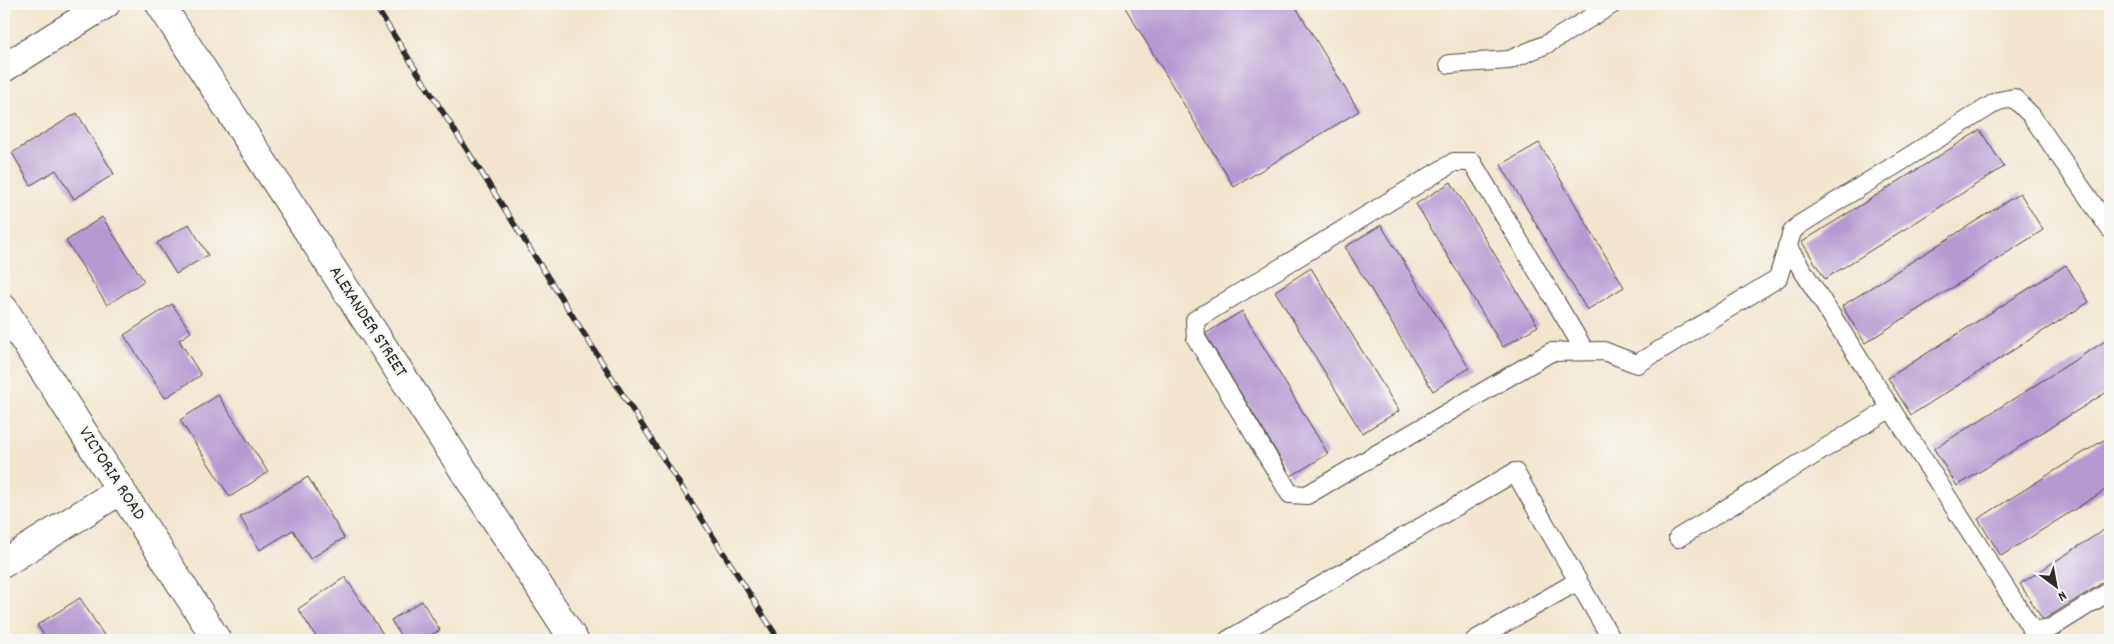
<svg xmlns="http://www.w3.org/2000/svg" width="2114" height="644" font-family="Dekko,sans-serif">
	<rect width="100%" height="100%" fill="#f6f6f2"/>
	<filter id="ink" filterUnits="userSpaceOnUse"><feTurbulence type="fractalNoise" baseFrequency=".02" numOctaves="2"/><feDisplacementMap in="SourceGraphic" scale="10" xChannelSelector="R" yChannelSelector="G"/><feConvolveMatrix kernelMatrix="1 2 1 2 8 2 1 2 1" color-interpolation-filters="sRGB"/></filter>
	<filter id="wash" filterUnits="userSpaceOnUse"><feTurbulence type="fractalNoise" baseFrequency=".0096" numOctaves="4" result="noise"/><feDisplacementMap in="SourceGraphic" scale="20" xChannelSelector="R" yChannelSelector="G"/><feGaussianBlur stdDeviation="1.12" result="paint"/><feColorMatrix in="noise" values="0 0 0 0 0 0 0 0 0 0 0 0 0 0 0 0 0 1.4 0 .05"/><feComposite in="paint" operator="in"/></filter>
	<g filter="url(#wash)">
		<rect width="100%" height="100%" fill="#f2e5ce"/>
		<g id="blocks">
			<path fill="#b59ad2" d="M 1123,4 L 1294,4 L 1359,111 L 1234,187 Z
				M 77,113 L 114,174 L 74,199 L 56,170 L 31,185 L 12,153 Z
				M 1980,130 L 2004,167 L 1825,279 L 1802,242 Z
				M 1539,143 L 1624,287 L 1587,310 L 1501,165 Z
				M 1451,182 L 1538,326 L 1503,347 L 1416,204 Z
				M 2020,193 L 2043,230 L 1865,343 L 1842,306 Z
				M 102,217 L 144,281 L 107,305 L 66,241 Z
				M 189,224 L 208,255 L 176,274 L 157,243 Z
				M 1381,225 L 1469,368 L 1433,391 L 1345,247 Z
				M 2066,265 L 2089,302 L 1911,415 L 1888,378 Z
				M 1311,268 L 1399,411 L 1362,433 L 1275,291 Z
				M 172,304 L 191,332 L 179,340 L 201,375 L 165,398 L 124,335 Z
				M 1242,311 L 1328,454 L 1291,476 L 1205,334 Z
				M 2110,338 L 2110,390 L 1957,486 L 1934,449 Z
				M 218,395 L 268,472 L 230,497 L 180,420 Z
				M 2110,436 L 2110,487 L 2001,556 L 1978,519 Z
				M 308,477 L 344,538 L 310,559 L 293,530 L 260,550 L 240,517 Z
				M 2110,526 L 2110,578 L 2043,620 L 2020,584 Z
				M 345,577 L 387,640 L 318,640 L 298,609 Z
				M 80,598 L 107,640 L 47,640 L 37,625 Z
				M 422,601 L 440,630 L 422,640 L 403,640 L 391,620 Z"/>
		</g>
	</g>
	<g filter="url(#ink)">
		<use href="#blocks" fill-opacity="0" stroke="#494743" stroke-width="1"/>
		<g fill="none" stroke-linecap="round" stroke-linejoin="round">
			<defs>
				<path id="service" d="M 1449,64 L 1509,60 L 1547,44 L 1613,4
					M 1787,246 L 2033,631 L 2051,628 L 2110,591
					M 1585,351 L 1472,162 L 1454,162 L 1195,320 L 1196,338 L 1290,494 L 1307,495 L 1551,352 L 1604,351 L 1637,364 L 1778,278 L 1792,232 L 1799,225 L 1998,101 L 2014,98 L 2031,115 L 2110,229
					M 1678,538 L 1891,408
					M 1228,640 L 1515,472 L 1612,640
					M 1475,640 L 1578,581"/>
				<path id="minor" d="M 160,4 L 574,640
					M 4,68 L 106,4
					M 4,309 L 217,640
					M 4,563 L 121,490"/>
			</defs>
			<use href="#service" stroke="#494743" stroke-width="20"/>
			<use href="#minor" stroke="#494743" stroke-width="30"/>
			<use href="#service" stroke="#fff" stroke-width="18"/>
			<use href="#minor" stroke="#fff" stroke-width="28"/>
			<defs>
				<path id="rail" d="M 374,4 L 779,640"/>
			</defs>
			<use href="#rail" stroke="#2b2b2b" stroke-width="5.5"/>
			<use href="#rail" stroke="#f6f6f2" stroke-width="4" stroke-dasharray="11" stroke-linecap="butt"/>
		</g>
	</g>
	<g text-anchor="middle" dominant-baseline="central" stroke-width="4.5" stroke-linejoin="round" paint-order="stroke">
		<g font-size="18" fill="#2b2b2b" stroke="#f6f6f2">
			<text transform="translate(367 322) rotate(57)">ALEXANDER STREET</text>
			<text transform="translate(111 474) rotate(57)">VICTORIA ROAD</text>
		</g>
	</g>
	<rect width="2114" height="644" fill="none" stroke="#f6f6f2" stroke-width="20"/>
	<g transform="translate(2056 586) rotate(148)" stroke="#f6f6f2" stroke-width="4" paint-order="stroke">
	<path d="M0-4L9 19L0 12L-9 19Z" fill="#2b2b2b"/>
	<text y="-8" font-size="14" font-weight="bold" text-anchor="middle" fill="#2b2b2b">N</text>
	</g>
</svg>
